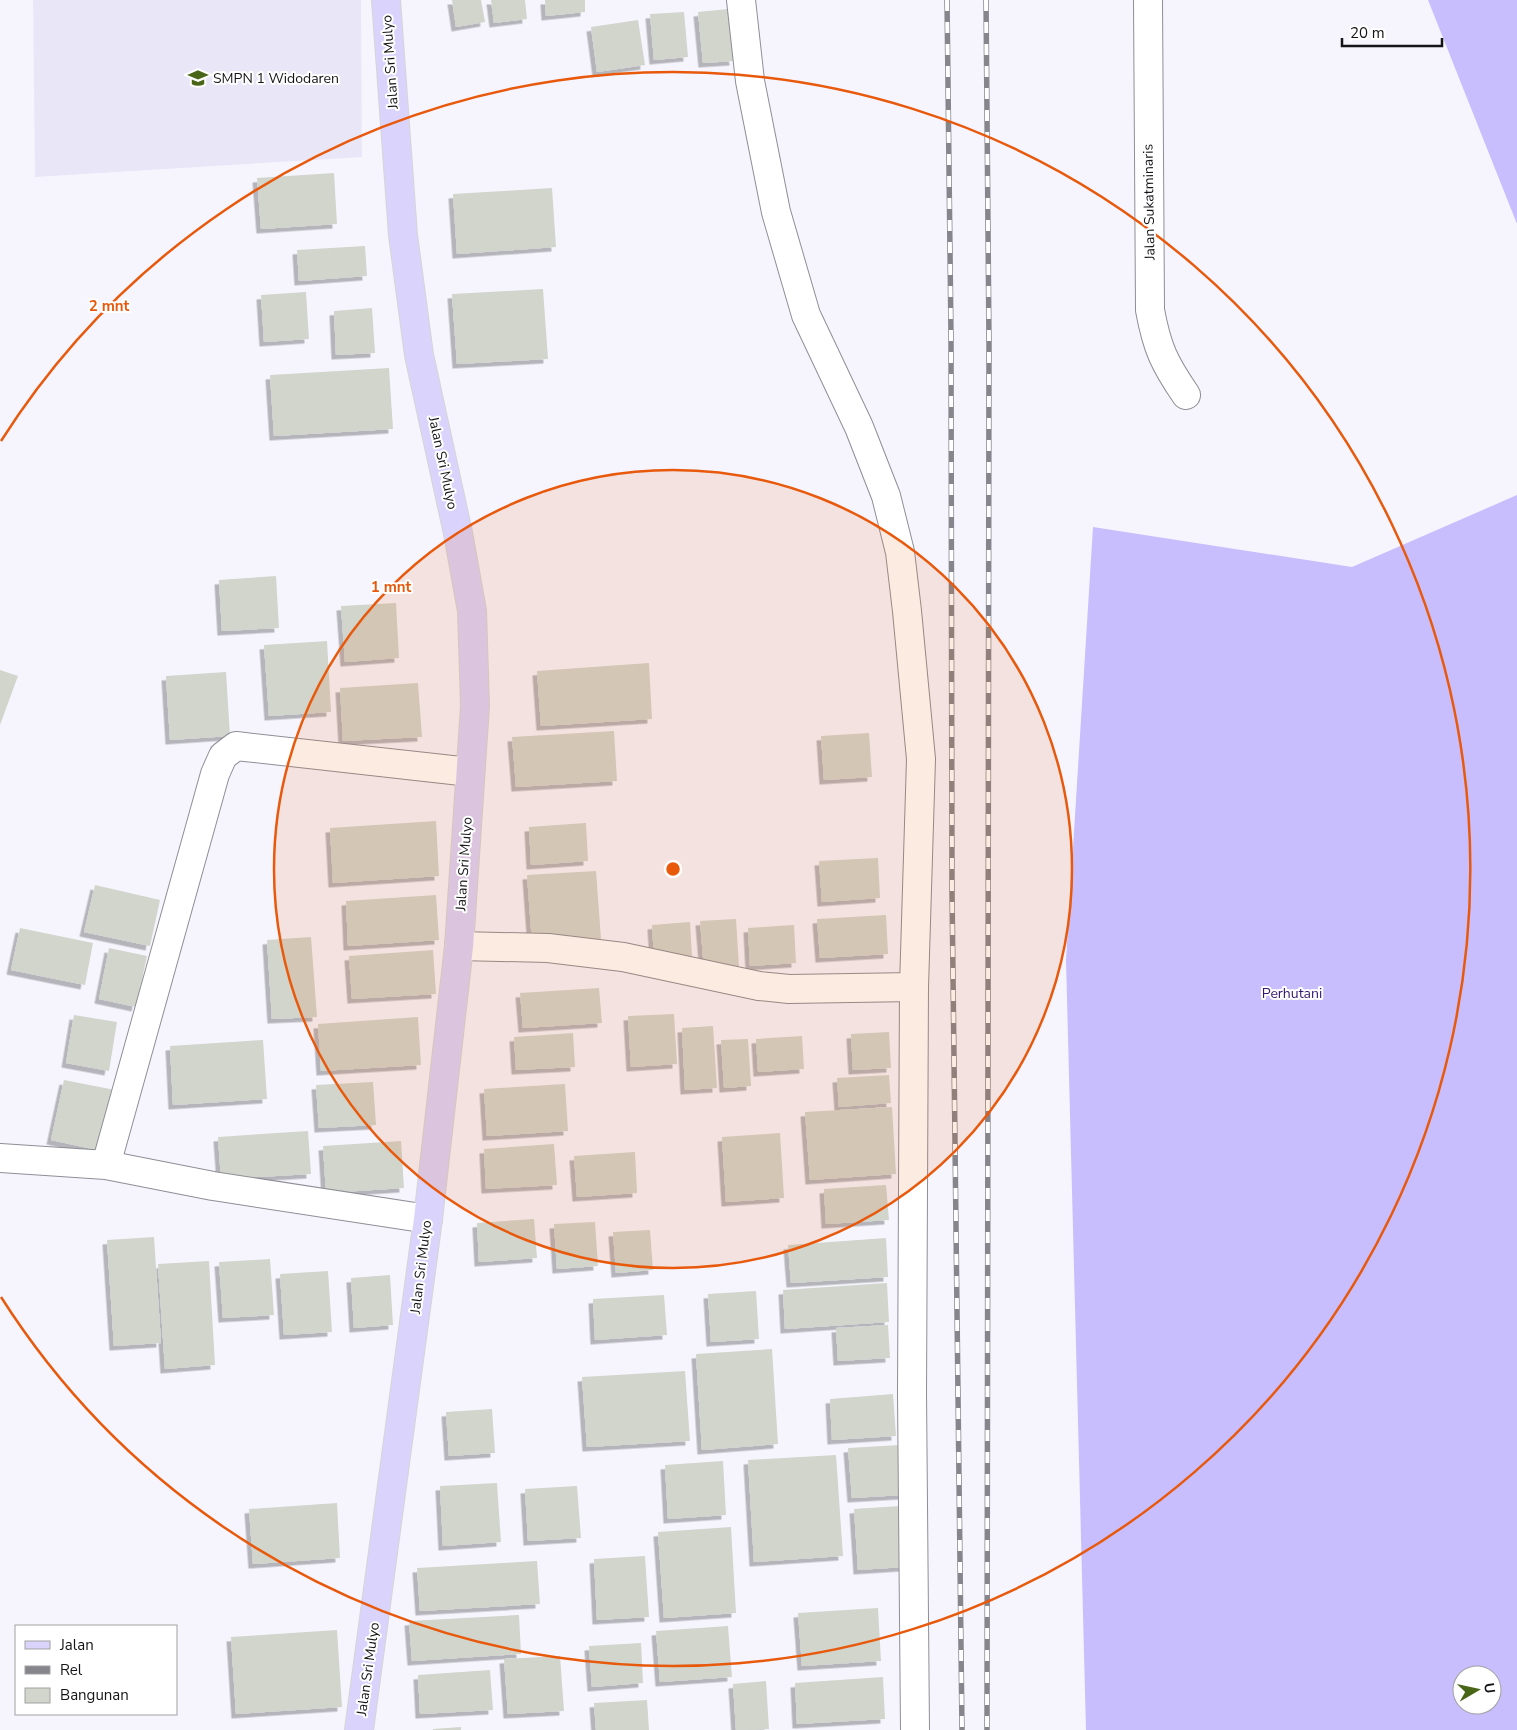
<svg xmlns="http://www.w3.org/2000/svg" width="1517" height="1730" font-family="'Nunito Sans',sans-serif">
	<defs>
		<filter id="shadow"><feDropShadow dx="-4.5" dy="4.5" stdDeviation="0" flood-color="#0004"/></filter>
	</defs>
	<rect width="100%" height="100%" fill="#f6f5fe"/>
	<path fill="#e9e7f7" d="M 33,0 L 361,0 L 362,157 L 35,177 Z"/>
	<path fill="#c8befe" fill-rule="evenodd" d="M 1428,0 L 1517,0 L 1517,224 Z
		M 1517,495 L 1517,1730 L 1086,1730 L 1066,960 L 1093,527 L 1352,567 ZM 1462,1675 L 1492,1675 L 1492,1705 L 1462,1705 Z"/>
	<path fill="#d1d5cc" filter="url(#shadow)" d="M 452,0 L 481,0 L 485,22 L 456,27 Z
		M 491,0 L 525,0 L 527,19 L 494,23 Z
		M 545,0 L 585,0 L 585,12 L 546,16 Z
		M 728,9 L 734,61 L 703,63 L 698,12 Z
		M 684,12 L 688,57 L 654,60 L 650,14 Z
		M 638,20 L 645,65 L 597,72 L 591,27 Z
		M 334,173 L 337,224 L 261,229 L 257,178 Z
		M 552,188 L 556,247 L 457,254 L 453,194 Z
		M 365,246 L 367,276 L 299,281 L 297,250 Z
		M 543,289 L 548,359 L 457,364 L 452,294 Z
		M 306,292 L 309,339 L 264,342 L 261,295 Z
		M 372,308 L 375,353 L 336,355 L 334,311 Z
		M 389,368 L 393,429 L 274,436 L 270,375 Z
		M 276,576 L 279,628 L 222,631 L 219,580 Z
		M 396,603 L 399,658 L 345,662 L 341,606 Z
		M 327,641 L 331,712 L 269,716 L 264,645 Z
		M 649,663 L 652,719 L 541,726 L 537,671 Z
		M 0,670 L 18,676 L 0,725 Z
		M 226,672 L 230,736 L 170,740 L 166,676 Z
		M 418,683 L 422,737 L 343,741 L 340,688 Z
		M 614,731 L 617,781 L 516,787 L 512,737 Z
		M 869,733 L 872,777 L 824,780 L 821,736 Z
		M 436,821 L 439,876 L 333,883 L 330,828 Z
		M 586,823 L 588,861 L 531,865 L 529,827 Z
		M 878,858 L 880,898 L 822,902 L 819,861 Z
		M 596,871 L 601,939 L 532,943 L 527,875 Z
		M 95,885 L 160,900 L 150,946 L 84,932 Z
		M 436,895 L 439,940 L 348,946 L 346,901 Z
		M 886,915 L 888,954 L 820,958 L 817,919 Z
		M 736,919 L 739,967 L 704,969 L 700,921 Z
		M 690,922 L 692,956 L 654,958 L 652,925 Z
		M 794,925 L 796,963 L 750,966 L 748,928 Z
		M 20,928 L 93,943 L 85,985 L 11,970 Z
		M 311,937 L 317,1017 L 272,1019 L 267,940 Z
		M 109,948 L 147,956 L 136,1007 L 99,999 Z
		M 433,950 L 436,994 L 352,999 L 349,956 Z
		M 599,988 L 602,1023 L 523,1028 L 520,993 Z
		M 674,1014 L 677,1064 L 631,1067 L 628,1016 Z
		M 74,1015 L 117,1022 L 109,1071 L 66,1063 Z
		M 418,1017 L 421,1065 L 321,1071 L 318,1024 Z
		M 713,1026 L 717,1088 L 685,1090 L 682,1028 Z
		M 889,1032 L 891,1068 L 853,1070 L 851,1034 Z
		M 573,1033 L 575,1067 L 516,1070 L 514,1037 Z
		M 802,1036 L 804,1069 L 758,1072 L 756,1039 Z
		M 748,1039 L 751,1086 L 724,1088 L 721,1040 Z
		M 263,1040 L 267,1099 L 173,1105 L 170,1046 Z
		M 889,1075 L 891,1103 L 839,1107 L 837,1078 Z
		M 64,1080 L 115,1090 L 102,1151 L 51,1140 Z
		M 373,1082 L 376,1125 L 319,1128 L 316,1085 Z
		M 565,1084 L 568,1131 L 487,1136 L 484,1089 Z
		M 892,1107 L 896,1174 L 810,1180 L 805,1112 Z
		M 308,1131 L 311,1174 L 221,1179 L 218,1137 Z
		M 780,1133 L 784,1198 L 726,1202 L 722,1137 Z
		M 401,1141 L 404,1188 L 326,1193 L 323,1146 Z
		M 554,1144 L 557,1185 L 486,1189 L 484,1149 Z
		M 635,1152 L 637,1193 L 577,1197 L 574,1156 Z
		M 886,1185 L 889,1220 L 826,1224 L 824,1189 Z
		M 534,1219 L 537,1258 L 479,1262 L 477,1223 Z
		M 595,1222 L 598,1266 L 557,1269 L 554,1224 Z
		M 650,1230 L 653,1270 L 616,1273 L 613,1232 Z
		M 154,1237 L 161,1343 L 114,1346 L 107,1240 Z
		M 886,1238 L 888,1277 L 791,1283 L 788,1245 Z
		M 270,1259 L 274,1315 L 223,1318 L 219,1262 Z
		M 209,1261 L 215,1365 L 165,1369 L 158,1264 Z
		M 328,1271 L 332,1332 L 284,1335 L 280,1274 Z
		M 390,1275 L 393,1325 L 354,1328 L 351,1278 Z
		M 887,1283 L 889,1322 L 785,1329 L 783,1290 Z
		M 756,1291 L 759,1339 L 711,1342 L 708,1294 Z
		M 664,1295 L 667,1335 L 595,1340 L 593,1299 Z
		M 888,1325 L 890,1358 L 838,1361 L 836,1328 Z
		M 772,1349 L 778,1444 L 702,1450 L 696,1354 Z
		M 685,1371 L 690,1441 L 587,1447 L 582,1377 Z
		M 893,1394 L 896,1436 L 832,1440 L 830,1399 Z
		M 492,1409 L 495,1453 L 449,1456 L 446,1412 Z
		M 900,1445 L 903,1495 L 852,1498 L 848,1448 Z
		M 836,1455 L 843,1556 L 754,1562 L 748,1460 Z
		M 723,1461 L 726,1515 L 668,1519 L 665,1465 Z
		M 497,1483 L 501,1542 L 443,1546 L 440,1486 Z
		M 577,1486 L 581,1538 L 528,1541 L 525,1489 Z
		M 337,1503 L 340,1558 L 253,1564 L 249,1509 Z
		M 900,1506 L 904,1567 L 858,1570 L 854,1509 Z
		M 731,1527 L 736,1613 L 664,1618 L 658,1532 Z
		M 645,1556 L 649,1617 L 597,1620 L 594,1559 Z
		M 537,1561 L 540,1604 L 420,1611 L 417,1568 Z
		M 878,1608 L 881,1661 L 802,1666 L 798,1613 Z
		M 519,1615 L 521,1654 L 412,1661 L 409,1621 Z
		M 728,1626 L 732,1677 L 660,1682 L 656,1631 Z
		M 337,1630 L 342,1707 L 236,1714 L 231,1637 Z
		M 641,1643 L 643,1683 L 592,1687 L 589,1646 Z
		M 560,1656 L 564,1711 L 508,1714 L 504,1659 Z
		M 490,1670 L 493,1710 L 420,1714 L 418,1675 Z
		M 883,1677 L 885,1719 L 797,1724 L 795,1683 Z
		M 766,1681 L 769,1729 L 736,1730 L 733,1684 Z
		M 647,1700 L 649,1730 L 596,1730 L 594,1703 Z
		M 461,1727 L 461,1730 L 433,1730 L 433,1729 Z"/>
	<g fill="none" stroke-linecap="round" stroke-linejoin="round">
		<defs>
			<path id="minor" d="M 741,0 L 750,81 L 776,212 L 806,315 L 859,427 L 886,496 L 900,552 L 907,611 L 921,759 L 914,987 L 912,1393 L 915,1730
				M 1148,0 L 1150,310 C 1157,348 1164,363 1186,395
				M 459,946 L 548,948 L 623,957 L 759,986 L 789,989 L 914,987
				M 0,1158 L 106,1165 L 213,1186 L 428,1219
				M 106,1165 L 215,774 L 223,756 L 236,746 L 470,772"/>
			<path id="major" d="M 359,1730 L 428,1219 L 459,946 L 475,706 L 472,611 L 458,533 L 419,355 L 403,235 L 386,0"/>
		</defs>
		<use href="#minor" stroke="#8f8e96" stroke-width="30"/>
		<use href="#major" stroke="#d5d5d5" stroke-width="30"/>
		<use href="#minor" stroke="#fff" stroke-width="28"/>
		<use href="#major" stroke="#dad4fc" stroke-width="28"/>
		<defs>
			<path id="rail" d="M 947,0 L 951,335 L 952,891 L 962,1730
				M 986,0 L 989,342 L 987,1730"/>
		</defs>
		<use href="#rail" stroke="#86858b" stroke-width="5.5"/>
		<use href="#rail" stroke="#fff" stroke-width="4" stroke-dasharray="11" stroke-linecap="butt"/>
	</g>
	<circle cx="673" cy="869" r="399" fill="#e8590c" fill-opacity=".12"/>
	<g fill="none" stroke="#e8590c" stroke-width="2.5">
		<circle cx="673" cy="869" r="399"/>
		<path d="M1 441A797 797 0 1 1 1 1297"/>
	</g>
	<defs>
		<symbol id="school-bare" viewBox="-9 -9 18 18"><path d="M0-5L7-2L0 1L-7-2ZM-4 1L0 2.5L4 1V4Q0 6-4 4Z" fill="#496517" stroke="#fff" stroke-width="2.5" paint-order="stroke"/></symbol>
	</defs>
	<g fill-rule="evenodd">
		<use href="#school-bare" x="184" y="64" width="28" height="28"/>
	</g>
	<g text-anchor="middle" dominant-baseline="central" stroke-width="4" stroke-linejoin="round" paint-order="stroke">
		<g font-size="14" fill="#151417" stroke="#fff">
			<text transform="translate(390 62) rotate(-94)">Jalan Sri Mulyo</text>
			<text transform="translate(1149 202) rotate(-91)">Jalan Sukatminaris</text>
			<text transform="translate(443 463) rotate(78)">Jalan Sri Mulyo</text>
			<text transform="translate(464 864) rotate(-86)">Jalan Sri Mulyo</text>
			<text transform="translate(421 1267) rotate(-83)">Jalan Sri Mulyo</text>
			<text transform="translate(368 1669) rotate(-82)">Jalan Sri Mulyo</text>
		</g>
		<g font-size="14" fill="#151417" stroke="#fff" text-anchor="start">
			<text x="213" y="78">SMPN 1 Widodaren</text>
		</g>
		<g font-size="14" fill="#361871" stroke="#fff">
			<text x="1292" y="993">Perhutani</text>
		</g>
	</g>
	<circle cx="673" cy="869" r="8" fill="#e8590c" stroke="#fff" stroke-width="2.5"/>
	<g font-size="15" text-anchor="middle" font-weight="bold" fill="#e8590c" stroke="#fff" stroke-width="4" stroke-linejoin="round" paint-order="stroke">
		<text x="109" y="311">2 mnt</text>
		<text x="391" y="592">1 mnt</text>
	</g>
	<rect x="15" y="1625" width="162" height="90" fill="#ffffff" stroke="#a1a1a2"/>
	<rect x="25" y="1641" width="25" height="8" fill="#dad4fc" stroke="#a1a1a2"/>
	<text x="60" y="1650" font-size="15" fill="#151417">Jalan</text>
	<rect x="25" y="1666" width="25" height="8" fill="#86858b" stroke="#a1a1a2"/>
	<text x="60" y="1675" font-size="15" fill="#151417">Rel</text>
	<rect x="25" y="1688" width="25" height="15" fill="#d1d5cc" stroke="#a1a1a2"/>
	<text x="60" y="1700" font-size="15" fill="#151417">Bangunan</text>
	<g transform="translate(1477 1690) rotate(81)"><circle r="24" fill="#ffffff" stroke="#a1a1a2"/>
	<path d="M0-4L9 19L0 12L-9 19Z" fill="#496517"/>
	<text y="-8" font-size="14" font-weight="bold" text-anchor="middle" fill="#151417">U</text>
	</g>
	<path d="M1342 38v8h100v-8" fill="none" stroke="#151417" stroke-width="2.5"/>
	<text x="1350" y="38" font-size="15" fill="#151417" stroke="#ffffff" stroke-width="4" paint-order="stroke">20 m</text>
</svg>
